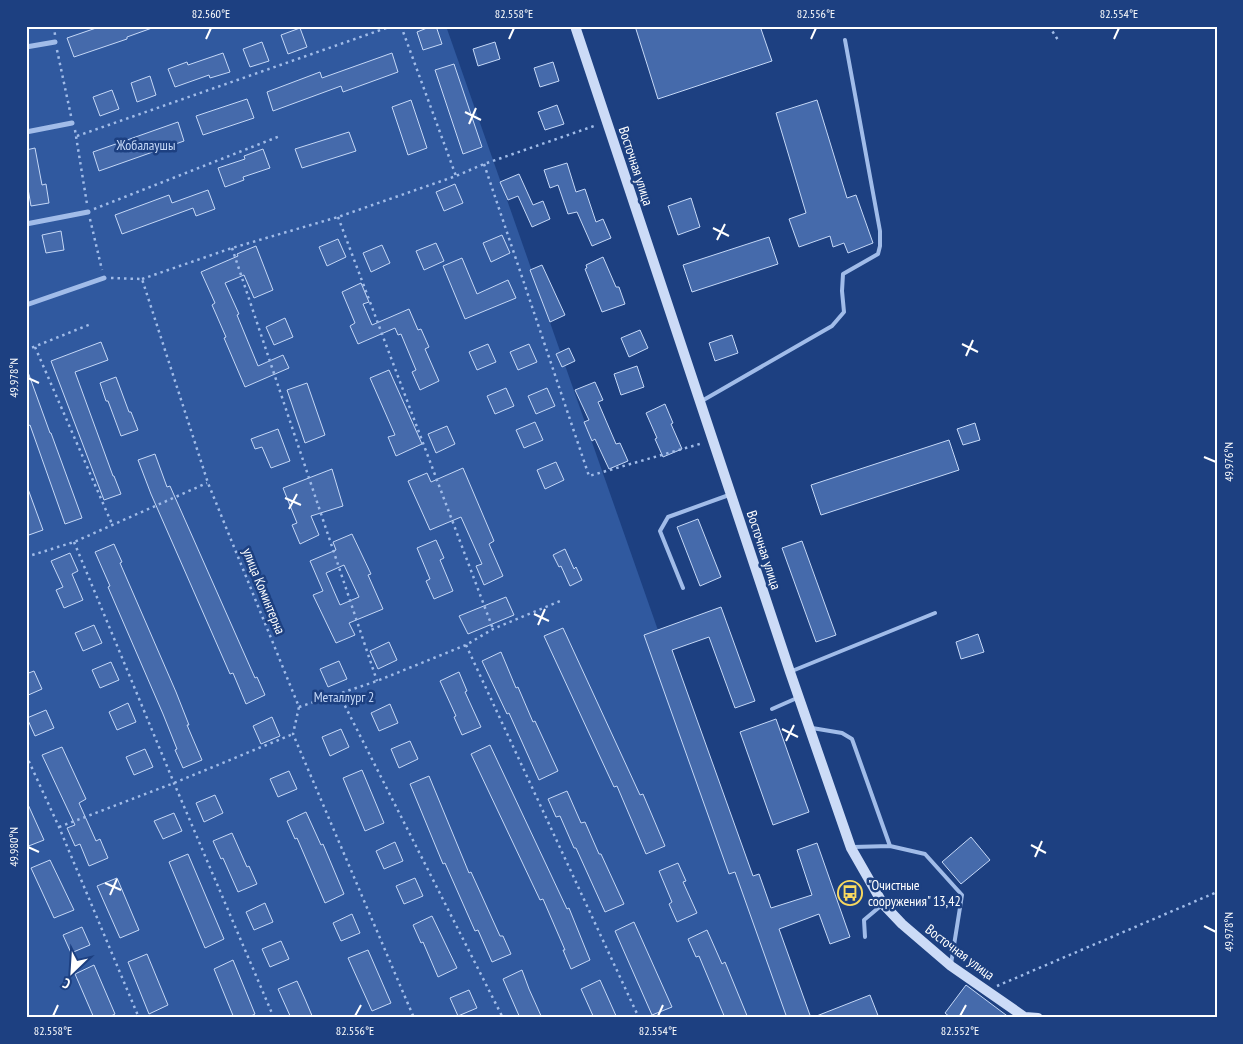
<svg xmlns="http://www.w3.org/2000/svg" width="1243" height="1044" font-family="'PT Sans Narrow',sans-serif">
	<rect width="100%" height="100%" fill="#1d4081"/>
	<path fill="#30599f" d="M 26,26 L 446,26 L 794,1018 L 26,1018 Z"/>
	<path fill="#456aab" stroke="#c5d8f7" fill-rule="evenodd" d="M 102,26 L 151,26 L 152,28 L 127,37 L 127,39 L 74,57 L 67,38 Z
		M 432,26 L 436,26 L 442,44 L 423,50 L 417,32 Z
		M 635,26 L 760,26 L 772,61 L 658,99 Z
		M 300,28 L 307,47 L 288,54 L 281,35 Z
		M 262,42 L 269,61 L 250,67 L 243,49 Z
		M 495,42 L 500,59 L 478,66 L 473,49 Z
		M 223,53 L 230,72 L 210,78 L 209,75 L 175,87 L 168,69 L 187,62 L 188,65 Z
		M 392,53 L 398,72 L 343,92 L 341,86 L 273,111 L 267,92 L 320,72 L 322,78 Z
		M 553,62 L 559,81 L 540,87 L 534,68 Z
		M 454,64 L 482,147 L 463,154 L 435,70 Z
		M 150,76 L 156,95 L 137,102 L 131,83 Z
		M 112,90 L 119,109 L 100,116 L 93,97 Z
		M 247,99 L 254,118 L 203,135 L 196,116 Z
		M 411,100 L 427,148 L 408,155 L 392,107 Z
		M 817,100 L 847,198 L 856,195 L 873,243 L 848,253 L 844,243 L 833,247 L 830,236 L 799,247 L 789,219 L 806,213 L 776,113 Z
		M 557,105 L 564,124 L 545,130 L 538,112 Z
		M 178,122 L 184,141 L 99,171 L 93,152 Z
		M 349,132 L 356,151 L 302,168 L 295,149 Z
		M 35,148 L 42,185 L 46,184 L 49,203 L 31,206 L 26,177 L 26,150 Z
		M 263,149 L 270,168 L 243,177 L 244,180 L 225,187 L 218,168 L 245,159 L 244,156 Z
		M 567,163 L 576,192 L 585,189 L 596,222 L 603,219 L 611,238 L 592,246 L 577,212 L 568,214 L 558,185 L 550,188 L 544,170 Z
		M 519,174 L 533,205 L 543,201 L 550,219 L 532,227 L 518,196 L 508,200 L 500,182 Z
		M 455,184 L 463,203 L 444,211 L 436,192 Z
		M 208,190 L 215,209 L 196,216 L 193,208 L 122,234 L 115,215 L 169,195 L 172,203 Z
		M 691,198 L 700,227 L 678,235 L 668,206 Z
		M 61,231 L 64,250 L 46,253 L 42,235 Z
		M 502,235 L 510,253 L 491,262 L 483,243 Z
		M 769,237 L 778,264 L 692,292 L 683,265 Z
		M 338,239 L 346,257 L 327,266 L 319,247 Z
		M 436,243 L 444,261 L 424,270 L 416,251 Z
		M 382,245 L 390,263 L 371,272 L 363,253 Z
		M 256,246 L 273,290 L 254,298 L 244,275 L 225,283 L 239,314 L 237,315 L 258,366 L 283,355 L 289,368 L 245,387 L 224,338 L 226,337 L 212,305 L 215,303 L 201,272 L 238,256 L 237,254 Z
		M 603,257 L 616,287 L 619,287 L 625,304 L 602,312 L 585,269 L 587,268 L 586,265 Z
		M 462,258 L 477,294 L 508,280 L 516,298 L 465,319 L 443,266 Z
		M 542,265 L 565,315 L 550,322 L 530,270 Z
		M 361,283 L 369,302 L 363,304 L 372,325 L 409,309 L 418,330 L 421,329 L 429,347 L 425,349 L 439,381 L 420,390 L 412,372 L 416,370 L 401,334 L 398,335 L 395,328 L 358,344 L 350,326 L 355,323 L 342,292 Z
		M 285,318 L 293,337 L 274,345 L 266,327 Z
		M 640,330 L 648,348 L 629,357 L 621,338 Z
		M 732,335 L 738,353 L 715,361 L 709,343 Z
		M 101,342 L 108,360 L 75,372 L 113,476 L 114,476 L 121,494 L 104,500 L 51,361 Z
		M 488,344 L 496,362 L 477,370 L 469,352 Z
		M 529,344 L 537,362 L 518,370 L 510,352 Z
		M 569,348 L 575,361 L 562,367 L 556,354 Z
		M 637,366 L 644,387 L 621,395 L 614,374 Z
		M 389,370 L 422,444 L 396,456 L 388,437 L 395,435 L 370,378 Z
		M 26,372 L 28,372 L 50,433 L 51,433 L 82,518 L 65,524 L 30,425 L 28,426 L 26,420 Z
		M 116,377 L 129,412 L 131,412 L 138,430 L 121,436 L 108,401 L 106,401 L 100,383 Z
		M 595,382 L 603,400 L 598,402 L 616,444 L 620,443 L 628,461 L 609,469 L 595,439 L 592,441 L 584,422 L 589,420 L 575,390 Z
		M 307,383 L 325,435 L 305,443 L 287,390 Z
		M 506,388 L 514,406 L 495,414 L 487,396 Z
		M 547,388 L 555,406 L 536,414 L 528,396 Z
		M 665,404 L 673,423 L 671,424 L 682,449 L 663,457 L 655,439 L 657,438 L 646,413 Z
		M 535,422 L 543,440 L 524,448 L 516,430 Z
		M 975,423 L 980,440 L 963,445 L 957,429 Z
		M 447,426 L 455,444 L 436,453 L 428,434 Z
		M 278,429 L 290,461 L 271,468 L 262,447 L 255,449 L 251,439 Z
		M 949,440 L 959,470 L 821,515 L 811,485 Z
		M 155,454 L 167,487 L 170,486 L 255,678 L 257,677 L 265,695 L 246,704 L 233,673 L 230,674 L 151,494 L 138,460 Z
		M 556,462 L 564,480 L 545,489 L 537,470 Z
		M 463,468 L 494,541 L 489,544 L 503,576 L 484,585 L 476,566 L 482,564 L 461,517 L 430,530 L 408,481 L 427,473 L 431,482 Z
		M 332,469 L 343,506 L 311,516 L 319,535 L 300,544 L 292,525 L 297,523 L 283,488 Z
		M 26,489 L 28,489 L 43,530 L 26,536 Z
		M 698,519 L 721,577 L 700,586 L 677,527 Z
		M 352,534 L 371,574 L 368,575 L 383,609 L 349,623 L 355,635 L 336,643 L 313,595 L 323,591 L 310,561 L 336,550 L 333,542 ZM 344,565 L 359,597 L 340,605 L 326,573 Z
		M 436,540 L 444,558 L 440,560 L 453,591 L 434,599 L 426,581 L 430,579 L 417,548 Z
		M 802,541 L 836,635 L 816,642 L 782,548 Z
		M 114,544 L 122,562 L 120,563 L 176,692 L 189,725 L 187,725 L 202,760 L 183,768 L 175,750 L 177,749 L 163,714 L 108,587 L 110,586 L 95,552 Z
		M 565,549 L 574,569 L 576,567 L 582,580 L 570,586 L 561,566 L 559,567 L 553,555 Z
		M 70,553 L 78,571 L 72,574 L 83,600 L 64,608 L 56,590 L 63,587 L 51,561 Z
		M 506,597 L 514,615 L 468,634 L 459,616 Z
		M 721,607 L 755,701 L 735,708 L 709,637 L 672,650 L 753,876 L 759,874 L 771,908 L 812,895 L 797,850 L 817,843 L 850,937 L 830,944 L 819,914 L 779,929 L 811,1018 L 787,1018 L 735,872 L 729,874 L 644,635 Z
		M 94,625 L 102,643 L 83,651 L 75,633 Z
		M 563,628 L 640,795 L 643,794 L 665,846 L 646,854 L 617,786 L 614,787 L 544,636 Z
		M 978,634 L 984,652 L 961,659 L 956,642 Z
		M 389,642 L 397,660 L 378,669 L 370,651 Z
		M 501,652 L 516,688 L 518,687 L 533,722 L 535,721 L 558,771 L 539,780 L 509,713 L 507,714 L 482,661 Z
		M 339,661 L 347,679 L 328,687 L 320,669 Z
		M 111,662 L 119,680 L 100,688 L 92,670 Z
		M 34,671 L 42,689 L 26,696 L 26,674 Z
		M 459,672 L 467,691 L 465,692 L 481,727 L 462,735 L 454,717 L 456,716 L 440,681 Z
		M 128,703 L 136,722 L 117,730 L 109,712 Z
		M 390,704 L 398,723 L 379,731 L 371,713 Z
		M 46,710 L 54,728 L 35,736 L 27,718 Z
		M 272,717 L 280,736 L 261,744 L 253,726 Z
		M 776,719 L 809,812 L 773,825 L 740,732 Z
		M 341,729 L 349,747 L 330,756 L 322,737 Z
		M 410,741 L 418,759 L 399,768 L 391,749 Z
		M 490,745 L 567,909 L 569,908 L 590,960 L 571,969 L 563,950 L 565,950 L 543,899 L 540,900 L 471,754 Z
		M 62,747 L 86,799 L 79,803 L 96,841 L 100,839 L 108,858 L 89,866 L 80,844 L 75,846 L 67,828 L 75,825 L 42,755 Z
		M 145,749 L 153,767 L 134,775 L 126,757 Z
		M 362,770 L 384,823 L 365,831 L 343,778 Z
		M 289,771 L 297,789 L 278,797 L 270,779 Z
		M 429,776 L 469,873 L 471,872 L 500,936 L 503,936 L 511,954 L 492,962 L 478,930 L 475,931 L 445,863 L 443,864 L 410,784 Z
		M 567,791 L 581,823 L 585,822 L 599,854 L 601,854 L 624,904 L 605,912 L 576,848 L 574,848 L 560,816 L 556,817 L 548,799 Z
		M 215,795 L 223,813 L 204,822 L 196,803 Z
		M 26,800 L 44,840 L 26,847 Z
		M 306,812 L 321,845 L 323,844 L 344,894 L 325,903 L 297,838 L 295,839 L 287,821 Z
		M 174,813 L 182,831 L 163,839 L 154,821 Z
		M 232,833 L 247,867 L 249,866 L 257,884 L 238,892 L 223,858 L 221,859 L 213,841 Z
		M 971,837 L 990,860 L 961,884 L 942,862 Z
		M 395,842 L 403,861 L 384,869 L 376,851 Z
		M 188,854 L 224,939 L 205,948 L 169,862 Z
		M 50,860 L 74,910 L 54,918 L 31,868 Z
		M 678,863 L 686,881 L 683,882 L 697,913 L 677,922 L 669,904 L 672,902 L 659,871 Z
		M 117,878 L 139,930 L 120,938 L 97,886 Z
		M 415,878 L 423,896 L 404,904 L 396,886 Z
		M 265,903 L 273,922 L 254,930 L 246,912 Z
		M 352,914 L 360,933 L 341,941 L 333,923 Z
		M 432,916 L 457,968 L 438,977 L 423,942 L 421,943 L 413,925 Z
		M 634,922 L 672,1007 L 652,1015 L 615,931 Z
		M 82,927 L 90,945 L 71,953 L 63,935 Z
		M 707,930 L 722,964 L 725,962 L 748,1018 L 725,1018 L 699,956 L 696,957 L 688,939 Z
		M 281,941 L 289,959 L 270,967 L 262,949 Z
		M 368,950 L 391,1003 L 372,1011 L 348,958 Z
		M 147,954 L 168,1005 L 149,1014 L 128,962 Z
		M 233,960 L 255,1014 L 247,1018 L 234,1018 L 214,969 Z
		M 94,965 L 115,1014 L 107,1018 L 94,1018 L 75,974 Z
		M 522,970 L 529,989 L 542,1018 L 520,1018 L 503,979 Z
		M 600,980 L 617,1018 L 594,1018 L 581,989 Z
		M 297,981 L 305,999 L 313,1018 L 291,1018 L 278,989 Z
		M 966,985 L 1010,1018 L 951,1018 L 945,1013 Z
		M 469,990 L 477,1008 L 458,1016 L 450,998 Z
		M 870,995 L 879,1018 L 814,1018 L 814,1017 Z"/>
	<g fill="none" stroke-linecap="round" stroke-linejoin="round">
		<path stroke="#a1bce9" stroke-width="2.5" stroke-dasharray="2.5 4" stroke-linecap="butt" d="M 54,26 L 55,35
			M 401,26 L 456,176
			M 1049,26 L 1058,40
			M 57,50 L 71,116
			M 75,130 L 87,204
			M 77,136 L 392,26
			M 484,164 L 589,476 L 703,443
			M 94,209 L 280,136
			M 338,217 L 493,629
			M 90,219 L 102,270
			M 232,248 L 377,681
			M 111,278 L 142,279 L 208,483 L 299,707 L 293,734 L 414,1018
			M 142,279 L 232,248 L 338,217 L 456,176 L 484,164 L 597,125
			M 35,347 L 112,524
			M 26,350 L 91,324
			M 74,542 L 174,783 L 274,1018
			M 26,557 L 74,542 L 207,483
			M 466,645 L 639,1018
			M 339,694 L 503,1018
			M 299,707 L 377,681 L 466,645 L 493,629 L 560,601
			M 26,755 L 59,827 L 139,1018
			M 59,827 L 174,783 L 293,734
			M 997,986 L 1217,892"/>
		<path stroke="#a1bce9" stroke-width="4" d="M 700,402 L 832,326 L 844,312 L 842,291 L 843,274 L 878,254 L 880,246 L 880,231 L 845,40
			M 683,588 L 660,531 L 668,517 L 729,495
			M 792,671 L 935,613
			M 772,709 L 797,698
			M 812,728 L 842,733 L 852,739 L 890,846
			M 853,847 L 890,846 L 925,854 L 962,895 L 951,964
			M 865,937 L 864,920 L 883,904"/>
		<path stroke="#a1bce9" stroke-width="5" d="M 26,47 L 55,42
			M 26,132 L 72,123
			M 26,224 L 88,212
			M 26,305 L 104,278"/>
		<path stroke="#ccdbf7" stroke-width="10" d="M 575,26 L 790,672 L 851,848 L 883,904 L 902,924 L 951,966 L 1026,1018
			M 1025,1017 L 1038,1018"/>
	</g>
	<path fill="none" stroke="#fff" stroke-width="2" d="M 206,39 L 211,28M 509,39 L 514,28M 811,39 L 816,28M 1114,39 L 1119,28M 465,112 L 481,120M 469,124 L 476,108M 713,228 L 729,236M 717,240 L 725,224M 962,344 L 978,352M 966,356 L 973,340M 28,378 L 39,383M 1204,457 L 1216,462M 285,498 L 301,505M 289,509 L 297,494M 534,614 L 549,621M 538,625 L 545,609M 782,729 L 798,737M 786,741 L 794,725M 1031,845 L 1046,853M 28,847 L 39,852M 1035,857 L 1042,841M 105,883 L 121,890M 110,895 L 117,879M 1204,926 L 1216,932M 53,1016 L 58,1005M 355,1016 L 361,1005M 658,1016 L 663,1005M 960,1016 L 966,1005"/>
	<defs>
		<symbol id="bus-ring" viewBox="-11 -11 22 22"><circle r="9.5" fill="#1d4081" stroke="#f9d95f" stroke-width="1.5"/><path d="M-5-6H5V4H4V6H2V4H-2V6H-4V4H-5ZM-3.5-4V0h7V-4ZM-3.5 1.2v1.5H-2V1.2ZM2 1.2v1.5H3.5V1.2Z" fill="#f9d95f"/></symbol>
	</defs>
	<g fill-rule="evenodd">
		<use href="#bus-ring" x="836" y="879" width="28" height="28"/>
	</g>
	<g text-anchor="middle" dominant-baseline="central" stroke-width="5" stroke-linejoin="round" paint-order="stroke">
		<g font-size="14" fill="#c5d8f7" stroke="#1d4081">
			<text x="146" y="145">Жобалаушы</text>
			<text x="344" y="697">Металлург 2</text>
		</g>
		<g font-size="14" fill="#fff" stroke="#1d4081">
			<text transform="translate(636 166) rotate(72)">Восточная улица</text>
			<text transform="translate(764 550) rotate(72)">Восточная улица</text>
			<text transform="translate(264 591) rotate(68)">улица Коминтерна</text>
			<text transform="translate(960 952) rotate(37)">Восточная улица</text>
		</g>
		<g font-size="14" fill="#fff" stroke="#1d4081" text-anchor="start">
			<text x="868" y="885">"Очистные<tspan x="868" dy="16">сооружения" 13,42</tspan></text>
		</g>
	</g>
	<rect width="1243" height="1044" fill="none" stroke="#1d4081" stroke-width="55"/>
	<g transform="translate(72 972) rotate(205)" stroke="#1d4081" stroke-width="4" paint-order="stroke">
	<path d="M0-4L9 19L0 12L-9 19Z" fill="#ffffff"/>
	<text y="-8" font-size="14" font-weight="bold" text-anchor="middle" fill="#ffffff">С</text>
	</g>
	<rect x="28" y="28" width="1188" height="988" fill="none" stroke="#fff" stroke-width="2"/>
	<g font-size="12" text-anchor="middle" fill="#fff">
		<text x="211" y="18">82.560°E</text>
		<text x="514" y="18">82.558°E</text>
		<text x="816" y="18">82.556°E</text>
		<text x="1119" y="18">82.554°E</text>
		<text transform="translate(14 378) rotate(-90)" y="4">49.978°N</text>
		<text transform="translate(1229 462) rotate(-90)" y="4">49.976°N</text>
		<text transform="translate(14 847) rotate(-90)" y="4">49.980°N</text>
		<text transform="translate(1229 932) rotate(-90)" y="4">49.978°N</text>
		<text x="53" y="1035">82.558°E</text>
		<text x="355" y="1035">82.556°E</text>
		<text x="658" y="1035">82.554°E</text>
		<text x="960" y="1035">82.552°E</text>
	</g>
</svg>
